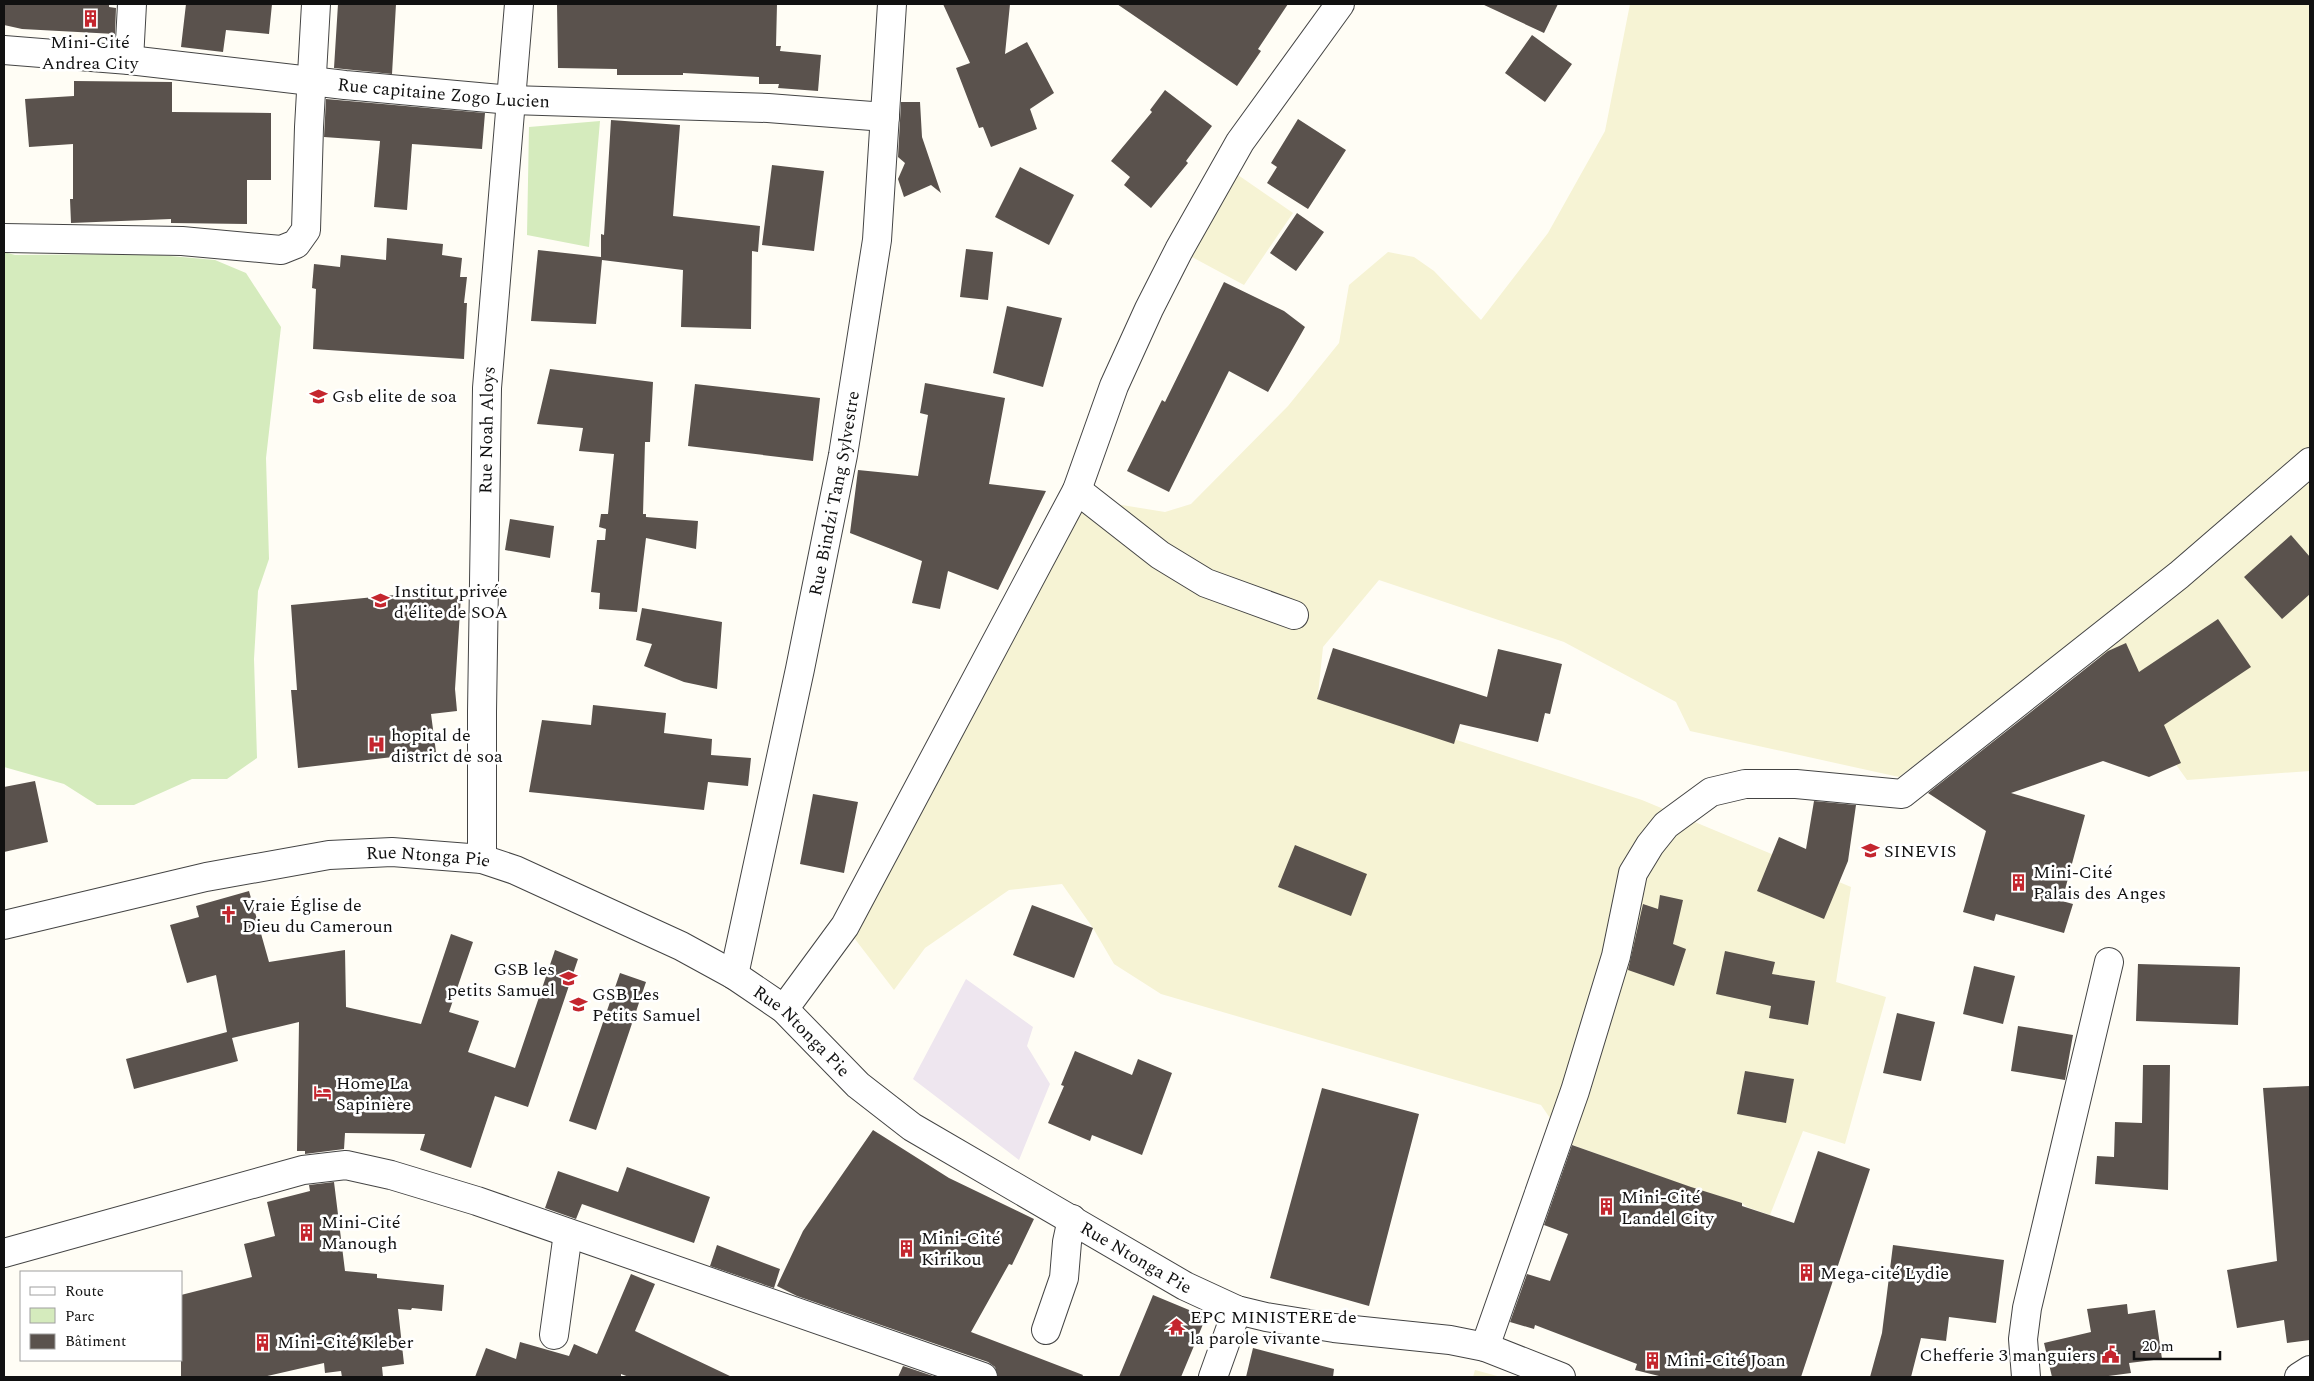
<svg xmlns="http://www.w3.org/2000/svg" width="2314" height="1381" font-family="Spectral,serif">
	<rect width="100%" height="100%" fill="#fffdf5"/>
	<path fill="#eee6ef" d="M 966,979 L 1033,1027 L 1027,1046 L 1050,1084 L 1019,1160 L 913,1079 Z"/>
	<path fill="#f6f3d4" d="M 1630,4 L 2310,4 L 2310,771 L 2187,780 L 2099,657 L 2061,654 L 2021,688 L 1978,716 L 1899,777 L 1690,731 L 1676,702 L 1564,642 L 1379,580 L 1323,647 L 1318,695 L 1642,800 L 1851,887 L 1836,982 L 1886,997 L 1845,1144 L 1803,1131 L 1770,1215 L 1747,1207 L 1742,1203 L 1695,1189 L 1567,1143 L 1541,1105 L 1161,994 L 1114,964 L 1093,928 L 1062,884 L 1009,890 L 925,948 L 894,990 L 845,926 L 1077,490 L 1091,500 L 1165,512 L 1191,504 L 1288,406 L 1339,343 L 1349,285 L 1388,252 L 1414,257 L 1434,271 L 1481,320 L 1548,233 L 1605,131 Z
		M 1225,166 L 1293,213 L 1244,285 L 1179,250 Z
		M 1475,1370 L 1501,1377 L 1473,1377 Z"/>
	<path fill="#d5ebbd" d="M 600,121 L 589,247 L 527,235 L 529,127 Z
		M 4,252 L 15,255 L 148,254 L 215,260 L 246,273 L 281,327 L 266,458 L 269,559 L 258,591 L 254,659 L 257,758 L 227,779 L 192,779 L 134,805 L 97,805 L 64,784 L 4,767 Z"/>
	<path fill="#5a524d" d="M 4,4 L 109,4 L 109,7 L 116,8 L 115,34 L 22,29 L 4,25 Z
		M 186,4 L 272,4 L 269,34 L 226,30 L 223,52 L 181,47 Z
		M 338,4 L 396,4 L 392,74 L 334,68 Z
		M 557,4 L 777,4 L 776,46 L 781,46 L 780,51 L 821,55 L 818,91 L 778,88 L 779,84 L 759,84 L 759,77 L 683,73 L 683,75 L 617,75 L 617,69 L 558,68 Z
		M 943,4 L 1010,4 L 1005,54 L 1027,42 L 1054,93 L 1030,109 L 1037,129 L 991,147 L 983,127 L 979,128 L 956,68 L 970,63 Z
		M 1117,4 L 1288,4 L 1258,49 L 1261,51 L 1237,86 Z
		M 1482,4 L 1558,4 L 1544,33 Z
		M 1532,35 L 1572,64 L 1545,102 L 1505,73 Z
		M 74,81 L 172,82 L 172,112 L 271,113 L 271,180 L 247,180 L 247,224 L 171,223 L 171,219 L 71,223 L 70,199 L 73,199 L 73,144 L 29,147 L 25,99 L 74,96 Z
		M 1165,90 L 1212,126 L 1186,161 L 1188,163 L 1151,208 L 1124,185 L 1130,177 L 1111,161 L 1152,112 L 1150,110 Z
		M 326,99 L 485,113 L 482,149 L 412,144 L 407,210 L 374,207 L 380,141 L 324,137 Z
		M 901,102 L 920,102 L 922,137 L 941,193 L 931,185 L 904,197 L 898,179 L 905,163 L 898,157 Z
		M 1298,119 L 1346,150 L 1308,209 L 1267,183 L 1277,167 L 1271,163 Z
		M 611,120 L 680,125 L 673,216 L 760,226 L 758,252 L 752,251 L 751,329 L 681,327 L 683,270 L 602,260 L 596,324 L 531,321 L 538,250 L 601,257 L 601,234 L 604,235 Z
		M 772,165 L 824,171 L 814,251 L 762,245 Z
		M 1020,167 L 1074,195 L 1049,245 L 995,217 Z
		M 1297,213 L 1324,232 L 1296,271 L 1270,253 Z
		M 387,238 L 443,244 L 442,255 L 462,258 L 460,277 L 467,277 L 464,303 L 467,303 L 464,359 L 313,349 L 316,289 L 312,288 L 314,264 L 340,267 L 341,255 L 386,260 Z
		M 966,249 L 993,252 L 988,300 L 960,297 Z
		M 1224,282 L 1284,311 L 1305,327 L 1268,392 L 1229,371 L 1169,492 L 1127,471 L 1162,400 L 1165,402 Z
		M 1007,306 L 1062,318 L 1043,387 L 993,373 Z
		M 550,369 L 653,382 L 650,442 L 645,442 L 643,514 L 646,514 L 646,517 L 698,521 L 696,549 L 646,538 L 637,612 L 599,609 L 600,593 L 591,592 L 597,540 L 605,540 L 606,529 L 599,527 L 601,514 L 608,514 L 614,454 L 579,451 L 583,428 L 537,424 Z
		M 925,383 L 1005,398 L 989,484 L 1046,491 L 998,590 L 948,571 L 940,609 L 912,603 L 922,561 L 850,533 L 858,470 L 918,476 L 928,415 L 920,413 Z
		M 695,384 L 820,398 L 813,461 L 688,446 Z
		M 510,519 L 554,526 L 550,558 L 505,550 Z
		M 2291,535 L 2310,557 L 2310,594 L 2282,619 L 2244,577 Z
		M 406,594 L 461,596 L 455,689 L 457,711 L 431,714 L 436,752 L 298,768 L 291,690 L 297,690 L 291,605 Z
		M 642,608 L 722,622 L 717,689 L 684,682 L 644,666 L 652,644 L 636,640 Z
		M 2218,619 L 2251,667 L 2164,725 L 2181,763 L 2149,777 L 2103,761 L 2011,793 L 2085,815 L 2062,901 L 2073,904 L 2064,933 L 1996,914 L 1994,921 L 1963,912 L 1986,831 L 1928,793 L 2108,651 L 2126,643 L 2139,672 Z
		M 1333,648 L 1487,697 L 1498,649 L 1562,664 L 1550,714 L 1545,713 L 1538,742 L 1460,724 L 1454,744 L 1317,699 Z
		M 593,705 L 666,713 L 664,733 L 712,739 L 711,755 L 751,758 L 748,786 L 708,782 L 704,810 L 529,792 L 542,720 L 591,725 Z
		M 35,781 L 48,842 L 4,852 L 4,787 Z
		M 813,794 L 858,802 L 844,873 L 800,864 Z
		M 1814,801 L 1856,805 L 1848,861 L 1824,919 L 1757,891 L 1779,837 L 1806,849 Z
		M 1295,845 L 1367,874 L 1351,916 L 1278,887 Z
		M 249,891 L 269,962 L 345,950 L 346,1007 L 421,1024 L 451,934 L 473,942 L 449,1012 L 479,1021 L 468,1052 L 515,1068 L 555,950 L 578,959 L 528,1107 L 495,1096 L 471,1168 L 420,1150 L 425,1134 L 345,1133 L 344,1149 L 305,1154 L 305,1151 L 297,1151 L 299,1022 L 232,1038 L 238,1061 L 134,1089 L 126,1059 L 227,1032 L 216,975 L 187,983 L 170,925 L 199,917 L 196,906 Z
		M 1660,895 L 1683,900 L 1673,944 L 1686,949 L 1674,986 L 1628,970 L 1643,904 L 1658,909 Z
		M 1032,905 L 1093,928 L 1074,978 L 1013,955 Z
		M 1725,951 L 1775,962 L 1772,974 L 1815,981 L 1808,1025 L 1769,1018 L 1771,1006 L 1716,994 Z
		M 2138,964 L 2240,967 L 2238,1025 L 2136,1021 Z
		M 1974,966 L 2015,976 L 2003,1024 L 1963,1014 Z
		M 620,973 L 646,982 L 596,1130 L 569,1121 Z
		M 1897,1013 L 1935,1022 L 1921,1081 L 1883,1073 Z
		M 2018,1026 L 2073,1035 L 2065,1080 L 2011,1071 Z
		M 1075,1051 L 1132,1075 L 1138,1059 L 1172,1073 L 1142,1155 L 1092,1135 L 1090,1141 L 1048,1123 L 1064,1086 L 1061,1085 Z
		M 2143,1065 L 2170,1065 L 2168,1190 L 2095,1184 L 2097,1156 L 2114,1157 L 2115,1122 L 2142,1123 Z
		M 1745,1071 L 1794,1079 L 1786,1123 L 1737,1114 Z
		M 2310,1086 L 2310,1340 L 2287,1343 L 2284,1320 L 2237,1328 L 2227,1270 L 2277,1261 L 2263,1088 Z
		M 1322,1088 L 1419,1114 L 1369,1306 L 1270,1278 Z
		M 873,1130 L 949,1178 L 1034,1219 L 1012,1265 L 1009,1264 L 971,1332 L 1083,1375 L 1082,1377 L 998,1377 L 995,1367 L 988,1362 L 797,1296 L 777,1286 L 803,1231 Z
		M 1572,1145 L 1691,1187 L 1742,1203 L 1742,1206 L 1794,1223 L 1818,1151 L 1870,1169 L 1801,1377 L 1663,1377 L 1635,1370 L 1637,1364 L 1535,1325 L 1534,1329 L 1510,1322 L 1527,1274 L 1550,1281 L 1568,1234 L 1544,1225 Z
		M 627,1167 L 710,1197 L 694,1243 L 582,1204 L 576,1219 L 545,1208 L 558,1171 L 618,1192 Z
		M 334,1182 L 345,1271 L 377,1274 L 377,1278 L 444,1285 L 442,1311 L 412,1308 L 411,1310 L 398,1309 L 404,1364 L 382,1367 L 383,1377 L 342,1377 L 341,1371 L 325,1373 L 324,1363 L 263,1377 L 181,1377 L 181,1295 L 252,1277 L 244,1244 L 275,1236 L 267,1202 L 310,1191 L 309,1185 Z
		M 717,1245 L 780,1269 L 774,1288 L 710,1266 Z
		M 1893,1245 L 2004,1260 L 1996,1323 L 1949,1317 L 1946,1341 L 1921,1338 L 1911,1377 L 1870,1377 L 1882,1333 Z
		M 631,1274 L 655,1284 L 635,1331 L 732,1377 L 629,1377 L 621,1374 L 621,1377 L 475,1377 L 486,1348 L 516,1359 L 520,1342 L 569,1356 L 574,1344 L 597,1354 Z
		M 1153,1295 L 1206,1317 L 1181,1377 L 1119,1377 Z
		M 2127,1304 L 2128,1314 L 2155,1310 L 2162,1359 L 2129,1363 L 2131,1373 L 2101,1377 L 2052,1377 L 2044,1343 L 2091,1332 L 2087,1309 Z
		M 1253,1348 L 1334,1369 L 1333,1377 L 1246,1377 Z
		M 903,1366 L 936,1377 L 898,1377 Z"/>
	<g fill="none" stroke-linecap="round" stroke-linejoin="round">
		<defs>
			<g id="minor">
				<path id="s1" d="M 4,50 L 129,60 L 345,85 L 511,100 L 768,108 L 885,117"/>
				<path d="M 129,60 L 132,4"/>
				<path d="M 4,238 L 182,241 L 281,250 L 296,244 L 306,230 L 309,127 L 316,4"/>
				<path d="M 1077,490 L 1160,555 L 1206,583 L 1294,615"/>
				<path id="s2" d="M 482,859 L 482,712 L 487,388 L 519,4"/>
				<path id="s3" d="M 734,975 L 800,669 L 843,455 L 877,240 L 892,4"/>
				<path d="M 784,1009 L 845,926 L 1077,490 L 1114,386 L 1149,309 L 1179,250 L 1240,142 L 1340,4"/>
				<path d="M 4,1253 L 303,1170 L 346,1165 L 391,1175 L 477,1201 L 983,1377"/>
				<path d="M 1046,1330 L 1064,1278 L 1067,1242 L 1072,1219"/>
				<path d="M 554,1335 L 568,1233"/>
				<path d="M 1485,1347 L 1575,1091 L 1616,956 L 1633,873 L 1650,845 L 1666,825 L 1711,792 L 1745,784 L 1796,784 L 1902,794 L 2179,575 L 2310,462"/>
				<path d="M 1213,1377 L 1237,1310"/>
				<path d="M 2026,1377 L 2023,1339 L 2027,1308 L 2109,962"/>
			</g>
			<g id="tertiary">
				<path id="s4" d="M 4,925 L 206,877 L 329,855 L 392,852 L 482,859 L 515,870 L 681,946 L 734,975 L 784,1009 L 858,1085 L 912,1127 L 1185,1286 L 1237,1310 L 1266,1317 L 1334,1328 L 1450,1340 L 1485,1347 L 1561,1377"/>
				<path d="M 2299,1377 L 2310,1370"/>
			</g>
		</defs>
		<use href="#minor" stroke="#444" stroke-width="30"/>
		<use href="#tertiary" stroke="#444" stroke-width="30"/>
		<use href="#minor" stroke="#fff" stroke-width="28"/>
		<use href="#tertiary" stroke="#fff" stroke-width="28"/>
	</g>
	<defs>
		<symbol id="building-bare" viewBox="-9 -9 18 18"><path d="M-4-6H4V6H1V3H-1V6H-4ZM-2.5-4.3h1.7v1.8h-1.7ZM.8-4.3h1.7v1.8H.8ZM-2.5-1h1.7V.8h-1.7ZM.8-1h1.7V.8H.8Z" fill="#c4262e" stroke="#fff" stroke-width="2.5" paint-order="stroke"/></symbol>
		<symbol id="school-bare" viewBox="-9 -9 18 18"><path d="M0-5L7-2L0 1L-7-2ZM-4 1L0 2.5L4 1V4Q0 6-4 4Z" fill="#c4262e" stroke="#fff" stroke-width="2.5" paint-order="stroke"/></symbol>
		<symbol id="hospital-bare" viewBox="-9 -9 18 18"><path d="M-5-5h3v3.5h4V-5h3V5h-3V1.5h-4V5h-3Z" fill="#c4262e" stroke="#fff" stroke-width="2.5" paint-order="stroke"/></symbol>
		<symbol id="church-bare" viewBox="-9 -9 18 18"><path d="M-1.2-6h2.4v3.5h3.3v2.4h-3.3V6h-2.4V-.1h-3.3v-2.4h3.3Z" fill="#c4262e" stroke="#fff" stroke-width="2.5" paint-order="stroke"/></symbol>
		<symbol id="hotel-bare" viewBox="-9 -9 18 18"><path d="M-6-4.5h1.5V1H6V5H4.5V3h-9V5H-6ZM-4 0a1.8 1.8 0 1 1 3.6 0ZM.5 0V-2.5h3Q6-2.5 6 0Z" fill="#c4262e" stroke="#fff" stroke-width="2.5" paint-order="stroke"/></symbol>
		<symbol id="temple-bare" viewBox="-9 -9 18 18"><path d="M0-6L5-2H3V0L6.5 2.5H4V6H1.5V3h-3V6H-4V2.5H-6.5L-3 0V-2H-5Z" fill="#c4262e" stroke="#fff" stroke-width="2.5" paint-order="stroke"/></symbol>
		<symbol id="civic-bare" viewBox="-9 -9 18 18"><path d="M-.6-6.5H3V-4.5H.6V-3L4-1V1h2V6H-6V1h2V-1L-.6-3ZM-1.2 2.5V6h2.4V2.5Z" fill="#c4262e" stroke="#fff" stroke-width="2.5" paint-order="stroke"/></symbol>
	</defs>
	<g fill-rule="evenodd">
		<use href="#building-bare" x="78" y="6" width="25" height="25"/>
		<use href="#school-bare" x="306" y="384" width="25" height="25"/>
		<use href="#school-bare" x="368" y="588" width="25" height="25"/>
		<use href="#hospital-bare" x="364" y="732" width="25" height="25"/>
		<use href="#school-bare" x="1858" y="838" width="25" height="25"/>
		<use href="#building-bare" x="2006" y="870" width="25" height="25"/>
		<use href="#church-bare" x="216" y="902" width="25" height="25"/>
		<use href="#school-bare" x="556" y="966" width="25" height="25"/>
		<use href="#school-bare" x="566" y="992" width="25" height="25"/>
		<use href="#hotel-bare" x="310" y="1080" width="25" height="25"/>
		<use href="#building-bare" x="1594" y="1194" width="25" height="25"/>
		<use href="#building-bare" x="294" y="1220" width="25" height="25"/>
		<use href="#building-bare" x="894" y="1236" width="25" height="25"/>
		<use href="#building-bare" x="1794" y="1260" width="25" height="25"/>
		<use href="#temple-bare" x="1164" y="1314" width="25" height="25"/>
		<use href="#building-bare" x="250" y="1330" width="25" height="25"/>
		<use href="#civic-bare" x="2098" y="1342" width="25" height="25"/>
		<use href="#building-bare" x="1640" y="1348" width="25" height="25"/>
	</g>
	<g text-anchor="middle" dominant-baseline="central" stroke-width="5" stroke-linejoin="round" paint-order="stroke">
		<g font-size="18" fill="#111" stroke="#fff" text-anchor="start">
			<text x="90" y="42" text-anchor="middle">Mini-Cité<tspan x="90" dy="21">Andrea City</tspan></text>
			<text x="332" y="396">Gsb elite de soa</text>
			<text x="394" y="591">Institut privée<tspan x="394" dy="21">d'élite de SOA</tspan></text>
			<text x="391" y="735">hopital de<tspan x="391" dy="21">district de soa</tspan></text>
			<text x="1884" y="851">SINEVIS</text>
			<text x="2033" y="872">Mini-Cité<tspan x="2033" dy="21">Palais des Anges</tspan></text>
			<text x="242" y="905">Vraie Église de<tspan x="242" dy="21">Dieu du Cameroun</tspan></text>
			<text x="555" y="969" text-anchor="end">GSB les<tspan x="555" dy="21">petits Samuel</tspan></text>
			<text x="592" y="994">GSB Les<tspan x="592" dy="21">Petits Samuel</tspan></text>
			<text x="336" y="1083">Home La<tspan x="336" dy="21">Sapinière</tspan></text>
			<text x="1621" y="1197">Mini-Cité<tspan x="1621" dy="21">Landel City</tspan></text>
			<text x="321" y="1222">Mini-Cité<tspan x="321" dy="21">Manough</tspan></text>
			<text x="921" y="1238">Mini-Cité<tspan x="921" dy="21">Kirikou</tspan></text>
			<text x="1820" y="1273">Mega-cité Lydie</text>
			<text x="1190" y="1317">EPC MINISTERE de<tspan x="1190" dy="21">la parole vivante</tspan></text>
			<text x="277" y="1342">Mini-Cité Kleber</text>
			<text x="2096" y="1355" text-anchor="end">Chefferie 3 manguiers</text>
			<text x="1666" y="1360">Mini-Cité Joan</text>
		</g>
		<g font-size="18" fill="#111" stroke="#fff">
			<text stroke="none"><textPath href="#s1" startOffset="442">Rue capitaine Zogo Lucien</textPath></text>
			<text stroke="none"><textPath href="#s2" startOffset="429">Rue Noah Aloys</textPath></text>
			<text stroke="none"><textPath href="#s3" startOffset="492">Rue Bindzi Tang Sylvestre</textPath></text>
			<text stroke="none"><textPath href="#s4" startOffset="432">Rue Ntonga Pie</textPath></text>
			<text stroke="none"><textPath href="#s4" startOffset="852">Rue Ntonga Pie</textPath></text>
			<text stroke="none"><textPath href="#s4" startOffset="1258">Rue Ntonga Pie</textPath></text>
		</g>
	</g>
	<rect width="2314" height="1381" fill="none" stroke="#111111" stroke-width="10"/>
	<rect x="20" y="1271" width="162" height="90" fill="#ffffff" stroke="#a0a0a0"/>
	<rect x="30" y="1287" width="25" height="8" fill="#ffffff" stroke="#a0a0a0"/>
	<text x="65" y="1296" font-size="15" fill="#111111">Route</text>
	<rect x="30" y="1308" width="25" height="15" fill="#d5ebbd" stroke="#a0a0a0"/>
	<text x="65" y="1321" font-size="15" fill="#111111">Parc</text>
	<rect x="30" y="1334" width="25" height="15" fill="#5a524d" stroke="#a0a0a0"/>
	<text x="65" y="1346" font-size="15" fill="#111111">Bâtiment</text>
	<path d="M2134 1351v8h86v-8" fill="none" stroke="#111111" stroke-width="2.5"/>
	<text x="2142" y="1351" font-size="15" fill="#111111" stroke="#ffffff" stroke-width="4" paint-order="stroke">20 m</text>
</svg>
